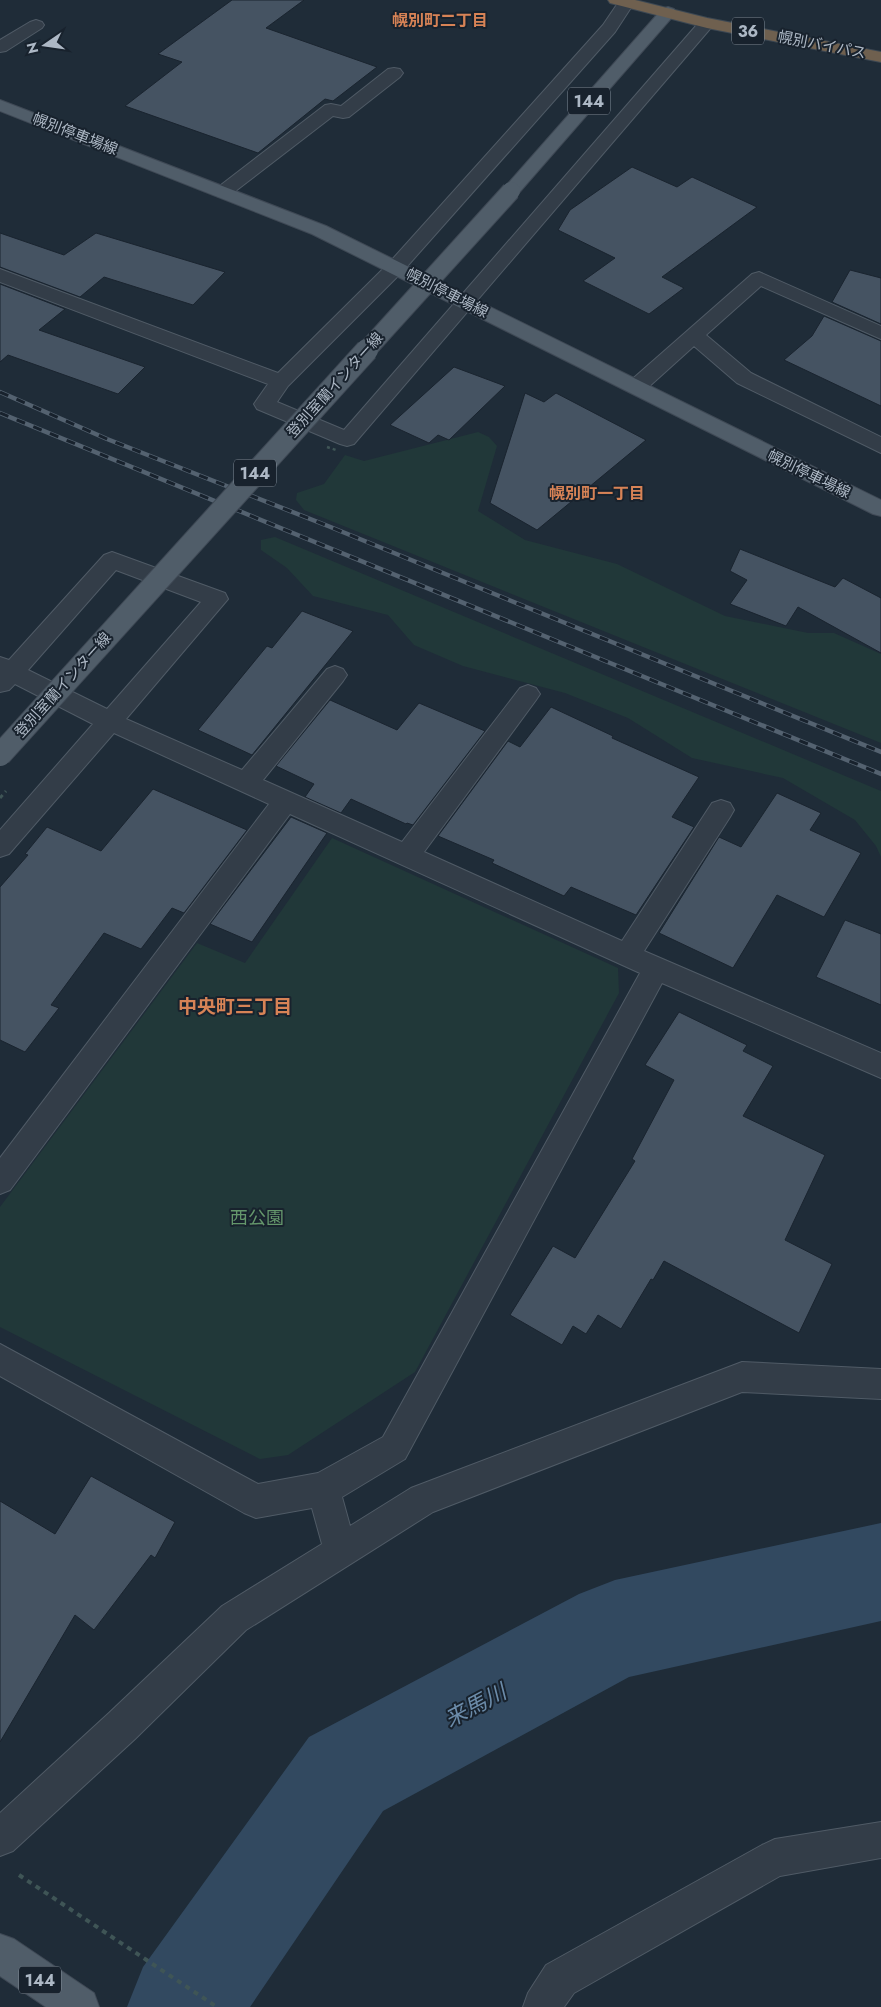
<svg xmlns="http://www.w3.org/2000/svg" width="881" height="2007" font-family="Jost,'Noto Sans JP',sans-serif">
	<rect width="100%" height="100%" fill="#1f2c38"/>
	<path fill="#213839" d="M 478,432 L 489,437 L 497,446 L 478,511 L 525,540 L 617,564 L 725,616 L 808,633 L 834,633 L 881,654 L 881,743 L 304,510 L 296,500 L 297,493 L 324,484 L 345,455 L 364,461 Z
		M 275,537 L 881,791 L 881,857 L 876,846 L 855,820 L 783,778 L 692,758 L 628,718 L 565,693 L 463,666 L 414,645 L 388,615 L 313,596 L 287,568 L 261,550 L 261,540 Z
		M 332,838 L 618,968 L 619,993 L 415,1372 L 288,1455 L 260,1459 L 0,1327 L 0,1207 L 197,943 L 245,963 Z"/>
	<g fill="none" stroke-linecap="round" stroke-linejoin="round">
		<path fill="#324960" fill-rule="evenodd" d="M 881,1523 L 881,1621 L 629,1677 L 383,1811 L 250,2007 L 127,2007 L 143,1967 L 309,1737 L 579,1594 L 615,1580 Z"/>
	</g>
	<path fill="#455362" stroke="#1a242f" d="M 232,0 L 304,0 L 266,28 L 377,67 L 333,101 L 325,99 L 258,153 L 125,106 L 182,62 L 158,54 Z
		M 632,167 L 677,187 L 692,177 L 757,207 L 662,277 L 684,288 L 649,314 L 583,281 L 615,258 L 558,230 L 570,210 Z
		M 0,233 L 64,255 L 96,233 L 225,272 L 193,305 L 104,277 L 80,297 L 0,267 Z
		M 850,270 L 881,278 L 881,324 L 832,302 Z
		M 0,284 L 65,309 L 39,330 L 145,367 L 118,394 L 8,355 L 0,362 Z
		M 824,316 L 881,341 L 881,406 L 784,360 L 812,336 Z
		M 454,367 L 505,386 L 449,440 L 438,435 L 429,443 L 390,425 Z
		M 525,393 L 544,402 L 556,393 L 646,440 L 537,530 L 490,503 Z
		M 740,549 L 835,587 L 843,578 L 881,598 L 881,653 L 798,607 L 786,626 L 730,604 L 747,580 L 730,571 Z
		M 302,611 L 353,631 L 252,755 L 198,730 L 267,646 L 272,648 Z
		M 330,700 L 397,730 L 419,703 L 485,731 L 413,825 L 407,823 L 406,824 L 351,799 L 341,813 L 305,797 L 314,784 L 276,766 Z
		M 551,707 L 613,736 L 612,738 L 699,777 L 672,817 L 694,827 L 636,915 L 571,887 L 564,896 L 492,863 L 494,860 L 438,836 L 508,741 L 520,747 Z
		M 153,789 L 247,830 L 184,913 L 172,908 L 141,949 L 104,933 L 51,1005 L 59,1008 L 25,1052 L 0,1040 L 0,887 L 28,855 L 25,854 L 47,827 L 101,851 Z
		M 777,793 L 821,813 L 810,830 L 861,853 L 824,917 L 777,895 L 733,968 L 659,933 L 719,837 L 741,847 Z
		M 291,817 L 327,833 L 252,942 L 210,924 Z
		M 845,920 L 881,934 L 881,1005 L 816,977 Z
		M 679,1012 L 747,1045 L 743,1051 L 773,1066 L 743,1116 L 825,1155 L 785,1240 L 832,1264 L 799,1333 L 664,1261 L 653,1280 L 651,1279 L 621,1329 L 598,1315 L 586,1334 L 573,1326 L 562,1345 L 510,1315 L 553,1246 L 575,1258 L 635,1161 L 632,1159 L 674,1080 L 645,1065 Z
		M 91,1476 L 175,1522 L 155,1558 L 151,1555 L 94,1630 L 75,1615 L 0,1742 L 0,1501 L 55,1534 Z"/>
	<g fill="none" stroke-linecap="round" stroke-linejoin="round">
		<defs>
			<path id="minor" d="M 620,0 L 632,0 L 634,3 L 615,32 L 403,271 L 288,386 L 277,402 L 344,430 L 701,20 L 713,20 L 715,23 L 354,444 L 347,446 L 340,444 L 257,409 L 254,404 L 268,384 L 0,282 L 0,269 L 278,373 L 389,263 L 603,25 Z
				M 36,20 L 42,22 L 44,25 L 42,28 L 6,51 L 0,52 L 0,40 L 30,22 Z
				M 394,68 L 400,69 L 403,73 L 400,77 L 349,117 L 343,118 L 333,116 L 229,196 L 223,198 L 217,196 L 214,192 L 217,188 L 325,105 L 331,104 L 341,106 L 388,69 Z
				M 759,272 L 881,326 L 881,339 L 761,286 L 706,335 L 751,373 L 881,437 L 881,453 L 737,383 L 694,346 L 643,392 L 636,393 L 629,392 L 626,387 L 629,382 L 752,274 Z
				M 112,552 L 225,593 L 228,599 L 126,719 L 242,770 L 327,669 L 335,666 L 343,669 L 347,675 L 343,681 L 263,780 L 402,842 L 520,688 L 528,685 L 536,688 L 540,694 L 536,700 L 424,852 L 622,941 L 712,803 L 721,800 L 730,803 L 734,810 L 730,817 L 644,951 L 881,1053 L 881,1078 L 662,983 L 405,1459 L 342,1497 L 350,1526 L 411,1488 L 742,1362 L 881,1369 L 881,1399 L 742,1392 L 433,1512 L 246,1630 L 135,1739 L 13,1851 L 0,1856 L 0,1813 L 109,1713 L 222,1606 L 322,1544 L 312,1508 L 256,1518 L 244,1513 L 0,1376 L 0,1344 L 258,1484 L 318,1473 L 383,1437 L 640,973 L 290,814 L 10,1190 L 0,1194 L 0,1158 L 269,804 L 114,733 L 9,854 L 0,857 L 0,830 L 93,724 L 15,684 L 9,690 L 0,692 L 0,657 L 9,660 L 104,555 ZM 116,570 L 201,602 L 107,709 L 28,670 Z
				M 881,1822 L 881,1858 L 780,1876 L 574,1993 L 564,2007 L 523,2007 L 528,1993 L 546,1965 L 762,1845 L 775,1839 Z"/>
			<path id="major" d="M 668,7 L 674,9 L 676,12 L 674,15 L 517,195 L 511,197 L 505,195 L 502,191 L 505,187 L 662,9 Z
				M 0,100 L 326,226 L 881,500 L 881,516 L 873,514 L 312,234 L 0,111 Z
				M 0,1934 L 14,1939 L 94,1993 L 99,2007 L 46,2007 L 0,1976 Z"/>
			<path id="highway" d="M 608,0 L 635,0 L 707,18 L 881,52 L 881,62 L 707,28 L 610,3 Z"/>
		</defs>
		<use href="#minor" stroke="#505b66" stroke-width="2"/>
		<use href="#major" stroke="#3f4955" stroke-width="2"/>
		<use href="#highway" stroke="#3d4853" stroke-width="2"/>
		<path stroke="#3f5556" stroke-width="4" stroke-dasharray="5 5" stroke-linecap="butt" d="M 19,1875 L 217,2007"/>
		<use href="#minor" fill="#333d48" fill-rule="evenodd"/>
		<use href="#major" fill="#505d69" fill-rule="evenodd"/>
		<use href="#highway" fill="#6f604f" fill-rule="evenodd"/>
		<defs>
			<path id="rail" d="M 0,392 L 107,439 L 328,526 L 881,752
				M 0,413 L 881,774"/>
		</defs>
		<use href="#rail" stroke="#546270" stroke-width="4.5"/>
		<use href="#rail" stroke="#18222d" stroke-width="3" stroke-dasharray="9" stroke-linecap="butt"/>
		<defs>
			<path id="major-bridge-far1" d="M 365,352 L 511,191"/>
			<path id="major-bridge" d="M 0,755 L 367,350"/>
		</defs>
		<use href="#major-bridge-far1" stroke="#3f4955" stroke-width="20" stroke-linecap="butt"/>
		<use href="#major-bridge" stroke="#3f4955" stroke-width="24" stroke-linecap="butt"/>
		<path stroke="#3f5556" stroke-width="2.5" stroke-dasharray="3 3" stroke-linecap="butt" d="M 327,447 L 336,450"/>
		<path stroke="#3f5556" stroke-width="3" stroke-dasharray="4 4" stroke-linecap="butt" d="M 0,798 L 6,791"/>
		<use href="#major-bridge-far1" stroke="#505d69" stroke-width="18"/>
		<use href="#major-bridge" stroke="#505d69" stroke-width="22"/>
	</g>
	<g text-anchor="middle" dominant-baseline="central" stroke-width="4" stroke-linejoin="round" paint-order="stroke">
		<g font-size="15" fill="#adb8c5" stroke="#18222d">
			<text transform="translate(822 45) rotate(11)">幌別バイパス</text>
			<text transform="translate(75 134) rotate(21)">幌別停車場線</text>
			<text transform="translate(447 293) rotate(27)">幌別停車場線</text>
			<text transform="translate(335 385) rotate(-48)">登別室蘭インター線</text>
			<text transform="translate(809 474) rotate(26)">幌別停車場線</text>
			<text transform="translate(63 685) rotate(-48)">登別室蘭インター線</text>
		</g>
		<g font-size="16" font-weight="bold" fill="#d78356" stroke="#18222d">
			<text x="440" y="20">幌別町二丁目</text>
			<text x="597" y="493">幌別町一丁目</text>
		</g>
		<g fill="#18222d" stroke="#808b97" stroke-width="1">
			<rect x="732" y="17.5" width="32" height="27" rx="4"/>
			<rect x="568" y="87.5" width="42" height="27" rx="4"/>
			<rect x="234" y="459.5" width="42" height="27" rx="4"/>
			<rect x="19" y="1966.5" width="42" height="27" rx="4"/>
		</g>
		<g font-size="16" font-weight="bold" fill="#adb8c5">
			<text x="748" y="31">36</text>
			<text x="589" y="101">144</text>
			<text x="255" y="473">144</text>
			<text x="40" y="1980">144</text>
		</g>
		<g font-size="18" fill="#64966b" stroke="#18222d">
			<text x="257" y="1218">西公園</text>
		</g>
		<g font-size="19" font-weight="bold" fill="#d78356" stroke="#18222d">
			<text x="235" y="1006">中央町三丁目</text>
		</g>
		<g font-size="22" font-style="italic" fill="#6c8caa" stroke="#18222d">
			<text transform="translate(475 1705) rotate(-28)">来馬川</text>
		</g>
	</g>
	<g transform="translate(45 45) rotate(257)" stroke="#18222d" stroke-width="4" paint-order="stroke">
	<path d="M0-4L9 19L0 12L-9 19Z" fill="#adb8c5"/>
	<text y="-8" font-size="14" font-weight="bold" text-anchor="middle" fill="#adb8c5">N</text>
	</g>
</svg>
